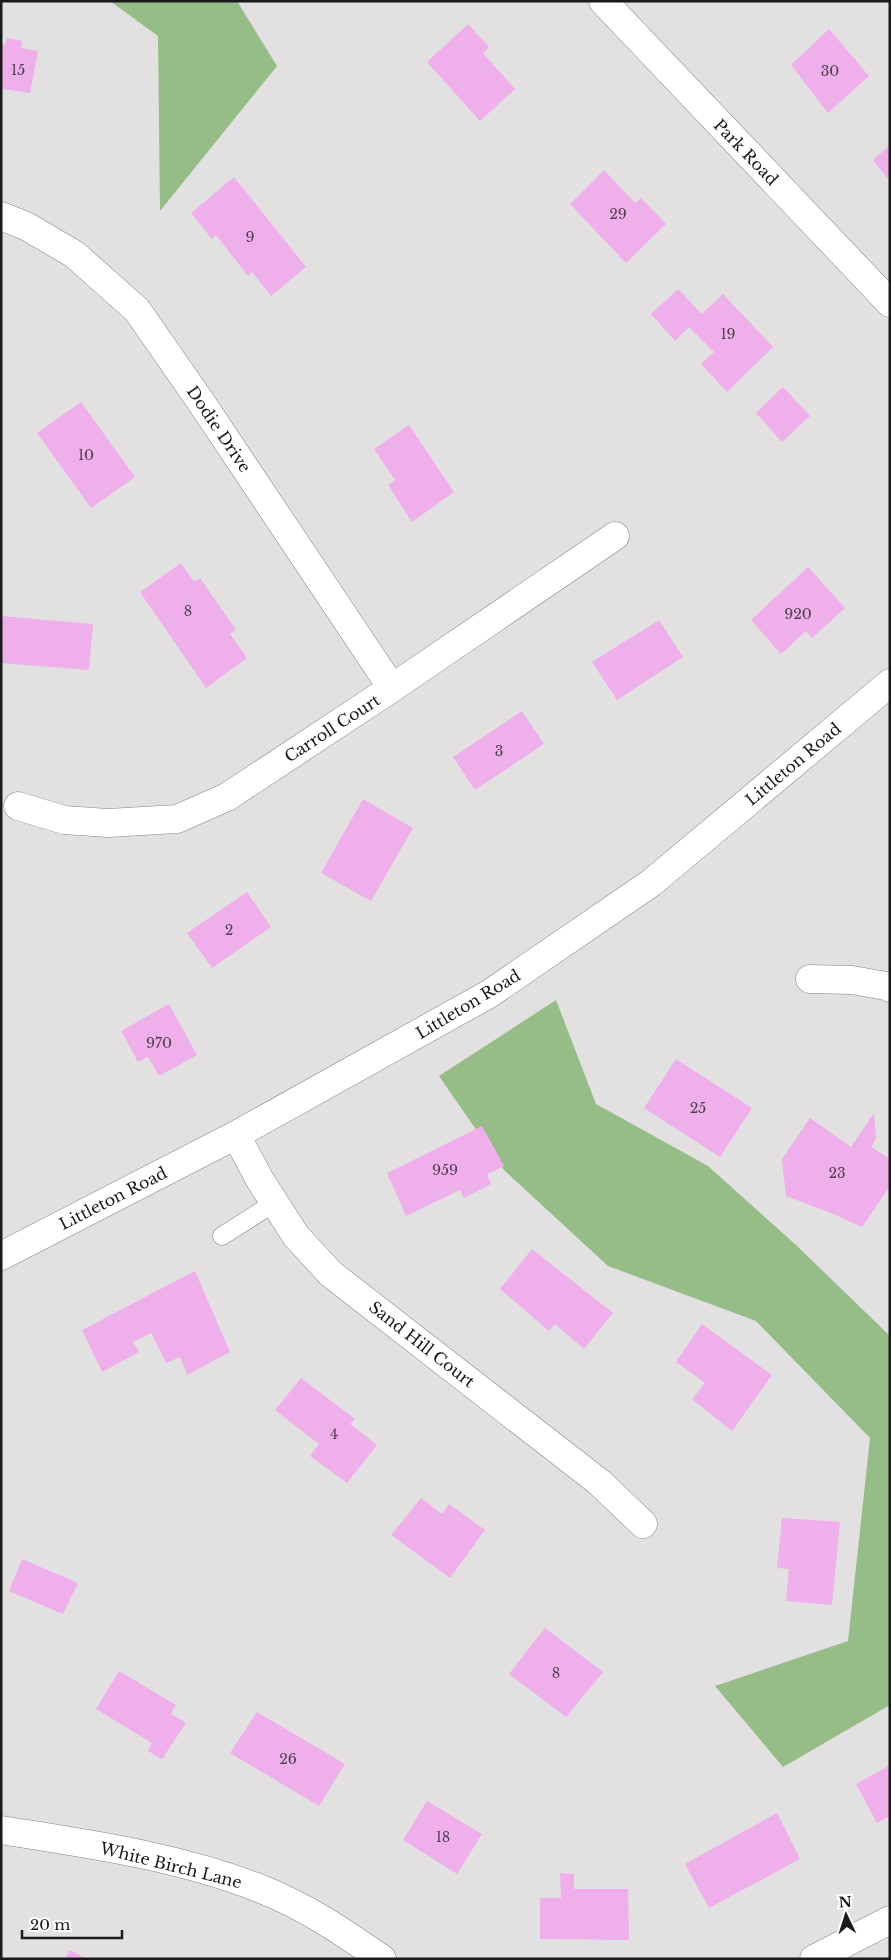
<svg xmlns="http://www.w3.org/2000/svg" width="891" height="1960" font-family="'Libre Baskerville',serif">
	<rect width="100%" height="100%" fill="#e3e0e2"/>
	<path fill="#96bc88" d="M 110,1 L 237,1 L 277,66 L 160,211 L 158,36 Z
		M 556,1000 L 596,1104 L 708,1166 L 796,1245 L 890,1336 L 890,1705 L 783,1767 L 715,1686 L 848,1641 L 870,1438 L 756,1321 L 608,1266 L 504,1170 L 439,1076 Z"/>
	<path fill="#eeafeb" d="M 468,24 L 489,47 L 483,53 L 515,89 L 480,121 L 427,62 Z
		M 829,29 L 869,76 L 828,113 L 791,65 Z
		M 7,38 L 22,41 L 21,48 L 38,51 L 30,93 L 3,89 L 1,92 L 1,44 L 5,45 Z
		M 890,145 L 890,176 L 887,178 L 873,160 Z
		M 604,170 L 635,203 L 641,198 L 666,224 L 626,263 L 570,204 Z
		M 234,177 L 306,267 L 271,296 L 252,272 L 248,276 L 216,235 L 212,239 L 191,213 Z
		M 678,289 L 702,314 L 723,294 L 773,347 L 727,392 L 701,364 L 714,352 L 689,327 L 675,341 L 651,314 Z
		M 783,387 L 810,416 L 782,442 L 756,413 Z
		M 81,402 L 135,477 L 91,508 L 37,433 Z
		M 409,425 L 454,492 L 412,522 L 388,485 L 395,480 L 374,449 Z
		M 181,563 L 194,582 L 200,578 L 236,630 L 230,634 L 247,658 L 206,688 L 140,592 Z
		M 808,567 L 845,608 L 812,638 L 806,631 L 781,654 L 751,620 Z
		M 1,616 L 93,624 L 89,670 L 1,663 Z
		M 659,620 L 683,657 L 617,700 L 592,662 Z
		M 522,711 L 544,744 L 475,790 L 453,757 Z
		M 363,799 L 413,828 L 371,901 L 321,873 Z
		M 247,892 L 271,927 L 212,968 L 187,933 Z
		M 169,1004 L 197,1055 L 159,1076 L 148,1057 L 138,1062 L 121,1031 Z
		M 676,1059 L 752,1108 L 720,1157 L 644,1108 Z
		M 874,1113 L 876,1139 L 871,1147 L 890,1159 L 890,1186 L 862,1227 L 831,1213 L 786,1196 L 782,1159 L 810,1118 L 851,1147 Z
		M 482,1126 L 504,1166 L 487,1174 L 491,1184 L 464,1198 L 460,1190 L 406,1216 L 387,1173 Z
		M 532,1249 L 613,1313 L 584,1349 L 555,1324 L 549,1331 L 500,1289 Z
		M 195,1271 L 230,1352 L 187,1375 L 180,1357 L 166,1363 L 151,1333 L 133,1342 L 139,1352 L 102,1372 L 82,1330 Z
		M 702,1324 L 772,1375 L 732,1431 L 692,1399 L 705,1383 L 676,1362 Z
		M 301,1378 L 355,1419 L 350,1424 L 377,1445 L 347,1483 L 310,1456 L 319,1444 L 275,1410 Z
		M 421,1498 L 442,1514 L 449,1504 L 485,1530 L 450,1578 L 391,1535 Z
		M 782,1518 L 840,1522 L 832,1605 L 786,1601 L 789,1569 L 777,1568 Z
		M 22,1559 L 78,1583 L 63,1614 L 9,1591 Z
		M 545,1628 L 603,1672 L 566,1717 L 509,1674 Z
		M 119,1671 L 176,1705 L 171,1714 L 186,1723 L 162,1759 L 148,1751 L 152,1743 L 96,1709 Z
		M 257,1712 L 345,1764 L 319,1806 L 230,1753 Z
		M 890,1765 L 890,1816 L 877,1823 L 856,1784 Z
		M 427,1801 L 482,1834 L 457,1874 L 403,1840 Z
		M 777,1813 L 800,1859 L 709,1908 L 685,1864 Z
		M 560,1873 L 574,1874 L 574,1889 L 628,1889 L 629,1940 L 540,1939 L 540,1898 L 561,1898 Z
		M 70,1950 L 87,1959 L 65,1959 Z"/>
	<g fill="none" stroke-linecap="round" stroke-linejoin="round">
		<defs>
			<path id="service" d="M 222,1236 L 274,1203"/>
			<path id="minor" d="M 603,1 L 890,303
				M 1,216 L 26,226 L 74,254 L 137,310 L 203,405 L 392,688
				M 18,806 L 64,820 L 108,823 L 177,819 L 227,797 L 392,688 L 615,536
				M 810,979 L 852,980 L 886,986 L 890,988
				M 236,1135 L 260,1180 L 296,1236 L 331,1274 L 599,1482 L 643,1524
				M 1,1830 C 88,1844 178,1856 261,1889 C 305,1906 343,1932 382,1959
				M 814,1959 L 890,1920"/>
			<path id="primary" d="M 1,1256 L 236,1135 L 489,994 L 651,883 L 890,683"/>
		</defs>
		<use href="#service" stroke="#858285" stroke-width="19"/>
		<use href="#minor" stroke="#858285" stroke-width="29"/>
		<use href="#primary" stroke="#858285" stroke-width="29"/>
		<use href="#service" stroke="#fff" stroke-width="18"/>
		<use href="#minor" stroke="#fff" stroke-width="28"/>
		<use href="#primary" stroke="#fff" stroke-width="28"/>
	</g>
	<g text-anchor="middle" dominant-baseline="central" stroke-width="4" stroke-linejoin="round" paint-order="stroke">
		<g font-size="14" fill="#503f4f">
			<text x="18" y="70">15</text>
			<text x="830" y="71">30</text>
			<text x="618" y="214">29</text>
			<text x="250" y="237">9</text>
			<text x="728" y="334">19</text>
			<text x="86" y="455">10</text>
			<text x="188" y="611">8</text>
			<text x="798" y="614">920</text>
			<text x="499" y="751">3</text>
			<text x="229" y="930">2</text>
			<text x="159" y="1043">970</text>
			<text x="698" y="1108">25</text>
			<text x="445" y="1170">959</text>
			<text x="837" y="1173">23</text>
			<text x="334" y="1434">4</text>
			<text x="556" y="1673">8</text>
			<text x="288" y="1759">26</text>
			<text x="443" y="1837">18</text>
		</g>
		<g font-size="16" fill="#1b1a1b" stroke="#fff">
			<text transform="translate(746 152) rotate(46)">Park Road</text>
			<text transform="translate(219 429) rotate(56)">Dodie Drive</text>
			<text transform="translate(332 728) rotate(-33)">Carroll Court</text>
			<text transform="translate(793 764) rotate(-40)">Littleton Road</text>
			<text transform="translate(468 1004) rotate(-31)">Littleton Road</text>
			<text transform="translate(113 1198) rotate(-27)">Littleton Road</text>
			<text transform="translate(422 1344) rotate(38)">Sand Hill Court</text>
			<text transform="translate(171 1865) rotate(14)">White Birch Lane</text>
		</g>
	</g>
	<rect width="891" height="1960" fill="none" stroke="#1b1a1b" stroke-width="5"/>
	<g transform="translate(846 1915) rotate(356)" stroke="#ffffff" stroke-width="4" paint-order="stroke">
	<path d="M0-4L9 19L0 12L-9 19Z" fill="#1b1a1b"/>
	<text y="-8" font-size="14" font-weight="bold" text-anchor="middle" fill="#1b1a1b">N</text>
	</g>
	<path d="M22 1930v8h100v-8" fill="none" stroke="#1b1a1b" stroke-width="2.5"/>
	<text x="30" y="1930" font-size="15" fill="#1b1a1b" stroke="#ffffff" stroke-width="4" paint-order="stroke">20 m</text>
</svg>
